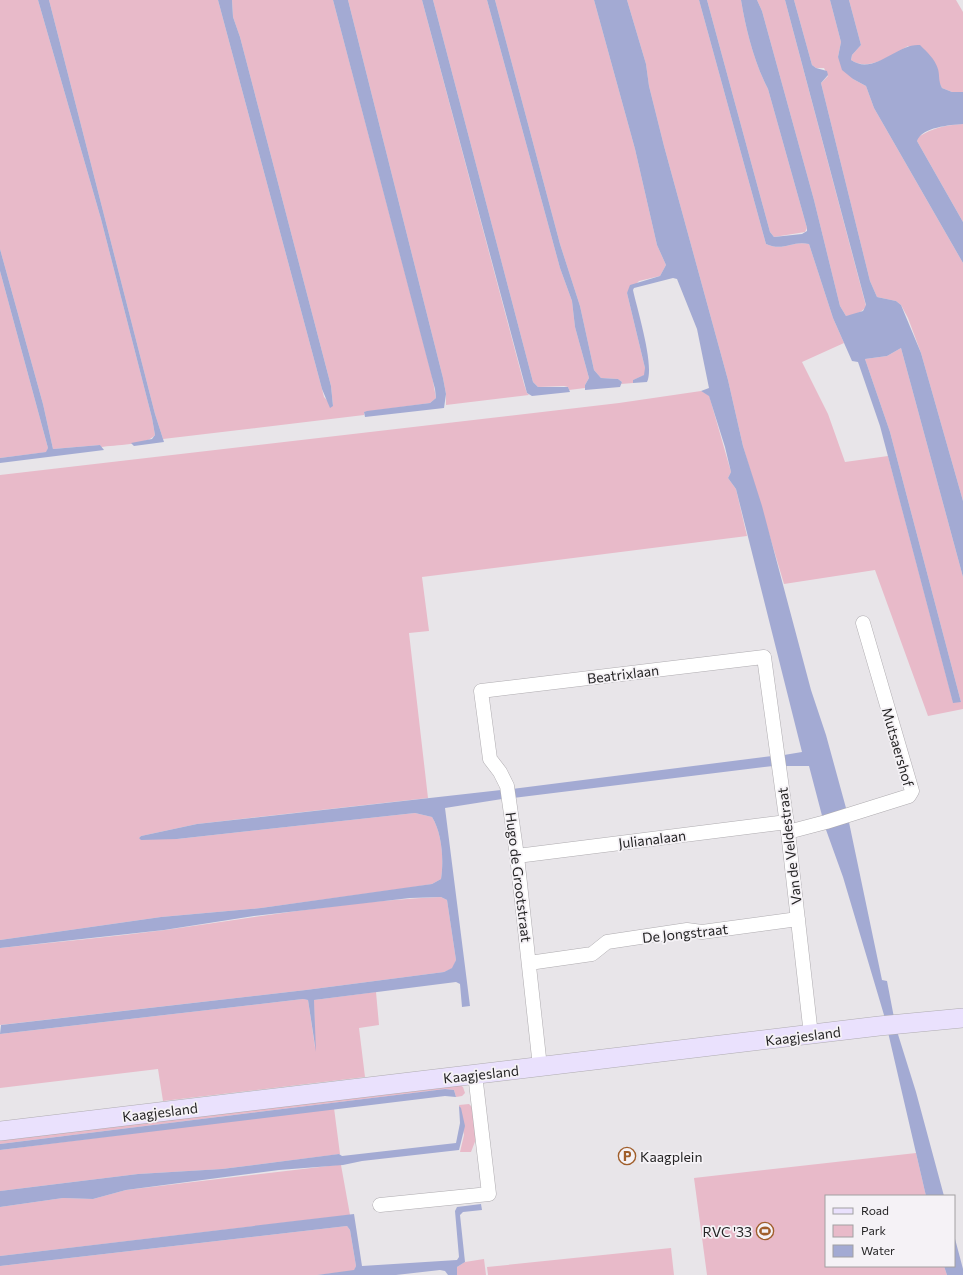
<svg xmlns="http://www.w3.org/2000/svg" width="963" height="1275" font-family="Commissioner,sans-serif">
	<rect width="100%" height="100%" fill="#e8e5e9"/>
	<path fill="#e8bac9" d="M 0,0 L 38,0 L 101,219 L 152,418 L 155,435 C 148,445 114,445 101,447 L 100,445 L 53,449 L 43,404 L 0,249 Z
		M 49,0 L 218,0 L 322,389 L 324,397 L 333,406 L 331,386 L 240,37 L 233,17 L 232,0 L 333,0 L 432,376 L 436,398 L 430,403 L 364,412 L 364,415 L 163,439 L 155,414 Z
		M 348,0 L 422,0 L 524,384 L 527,393 L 529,395 L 446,405 L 446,394 L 443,378 Z
		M 433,0 L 487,0 L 560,268 L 572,301 L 575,327 L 589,378 L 585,385 L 585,388 L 569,390 L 568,387 L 564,386 L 538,387 L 533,382 Z
		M 495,0 L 594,0 L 635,149 L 657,245 L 666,265 L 660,276 L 639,281 L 627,293 L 645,368 L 645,375 L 633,380 L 633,383 L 621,384 L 622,382 L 618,379 L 601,378 L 594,370 L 580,306 L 560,244 Z
		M 627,0 L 699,0 L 766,244 C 784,252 792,240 809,244 L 833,318 L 844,343 L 802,362 L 828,414 L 845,462 L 888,456 L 953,702 L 961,702 L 890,432 L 865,359 L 887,356 L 901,348 L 963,577 L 963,709 L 928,716 L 875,570 L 784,584 L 743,446 L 728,380 L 664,146 L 649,86 L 646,64 Z
		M 707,0 L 741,0 C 746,30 754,62 768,89 L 807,228 L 805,232 L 774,237 L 770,232 Z
		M 757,0 L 785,0 L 866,306 C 862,313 854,315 846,316 L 840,306 L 814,200 L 762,11 Z
		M 794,0 L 830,0 L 841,42 L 838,57 L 853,79 L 866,86 L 874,108 L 963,263 L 963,501 L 921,353 L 908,318 L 901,305 L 896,301 L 877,297 L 870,281 L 821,83 L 828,76 L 824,68 L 816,68 L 812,65 Z
		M 849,0 L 956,0 L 963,12 L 963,92 L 952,92 L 942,88 L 938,80 L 938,69 L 908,46 C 892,55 869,72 851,60 L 852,55 L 861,45 Z
		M 963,124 L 963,222 L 917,141 L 918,137 C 933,128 945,125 963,124 Z
		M 0,271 L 48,448 L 47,452 L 0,458 Z
		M 701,391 L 709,395 L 731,472 L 728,478 L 736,489 L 747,536 L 422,577 L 429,631 L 409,633 L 428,798 L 197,824 L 141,836 L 139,838 L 177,839 L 415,813 L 432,817 C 442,833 444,860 441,879 L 432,884 L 407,888 L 261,908 L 161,917 L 0,940 L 0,475 L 619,403 Z
		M 441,897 L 447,900 L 456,960 L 453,968 L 444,972 L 306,990 L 0,1025 L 0,948 C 55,942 110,937 165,930 C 257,917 349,901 441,897 Z
		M 376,992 L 379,1025 L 359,1028 L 365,1077 L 163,1101 L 158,1069 L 0,1088 L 0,1034 L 303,999 L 308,1000 L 315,1047 L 314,1000 Z
		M 455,1081 L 463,1087 L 465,1093 L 462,1096 L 456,1097 L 454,1090 L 445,1089 L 0,1144 L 0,1137 Z
		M 469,1104 L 472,1107 L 476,1139 L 471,1152 L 460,1152 L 464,1135 L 459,1105 Z
		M 334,1108 L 340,1154 L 222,1169 L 138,1174 L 0,1191 L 0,1150 Z
		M 916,1153 L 926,1196 L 826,1196 L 826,1266 L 944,1266 L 947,1275 L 707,1275 L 694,1178 Z
		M 337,1165 L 341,1165 L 350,1215 L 0,1256 L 0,1207 L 63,1198 L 93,1199 L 126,1190 Z
		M 347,1226 L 350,1230 L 356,1266 L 354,1271 L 317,1275 L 0,1275 L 0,1266 Z
		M 671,1248 L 674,1275 L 488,1275 L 487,1267 Z
		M 484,1259 L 486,1275 L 457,1275 L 457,1267 L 465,1262 Z"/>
	<path fill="#a3aad3" d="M 38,0 L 49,0 L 155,414 L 164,442 L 134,446 L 131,443 L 152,439 L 155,435 L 152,418 L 101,219 Z
		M 218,0 L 232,0 L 233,17 L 240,37 L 331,386 L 333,406 L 330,408 L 322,389 Z
		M 333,0 L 348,0 L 443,378 L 446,394 L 444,408 L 365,417 L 364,412 L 367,411 L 430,403 L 436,398 L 435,389 Z
		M 422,0 L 433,0 L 533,382 L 538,387 L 568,387 L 570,392 L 532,396 L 527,393 Z
		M 487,0 L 495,0 L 560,244 L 580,306 L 594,370 L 601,378 L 618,379 L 622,382 L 620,387 L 585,390 L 585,385 L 589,378 L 575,327 L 572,301 L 560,268 Z
		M 594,0 L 627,0 L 646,64 L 649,86 L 664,146 L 728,380 L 743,446 L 762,506 L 811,690 L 826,735 L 846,808 L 882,980 L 887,981 L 896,1028 L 916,1092 L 944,1196 L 926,1196 L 884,1015 L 843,877 L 825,827 L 809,766 L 785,766 L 784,755 L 802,752 L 736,489 L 728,478 L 731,472 L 725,447 L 709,396 L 701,391 L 709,388 L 697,329 L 677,279 L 673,278 L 634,288 L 633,290 C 637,309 655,366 647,382 L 633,383 L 633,380 L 644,375 L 645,368 L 627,293 L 630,285 L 660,276 L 666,265 L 657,245 L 635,149 Z
		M 699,0 L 707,0 L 770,232 L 774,237 L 802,234 L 807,231 L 807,228 L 768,89 C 754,62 746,30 741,0 L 757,0 L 762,11 L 814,200 L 840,306 L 846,316 L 863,311 L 866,305 L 785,0 L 794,0 L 812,65 L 816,68 L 827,71 L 828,75 L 821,83 L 870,281 L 877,297 L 896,301 L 901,305 L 921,353 L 963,501 L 963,577 L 901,348 L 887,356 L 865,359 L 890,432 L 961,702 L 953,703 L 880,426 L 858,362 L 852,361 L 833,318 L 809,244 C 792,240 784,252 766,244 Z
		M 830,0 L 849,0 L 861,45 L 852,55 L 851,60 C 874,76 897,43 920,45 C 927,52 935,59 938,69 C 940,77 938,80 942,88 L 952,92 L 963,92 L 963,124 C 950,125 922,127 917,141 L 963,222 L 963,263 L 874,108 L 866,86 L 853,79 L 842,70 L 838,57 L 841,42 Z
		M 0,249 L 43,404 L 53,449 L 100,445 L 104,450 L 0,463 L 0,458 L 46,452 L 48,448 L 0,271 Z
		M 772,756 L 773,766 L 513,798 L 512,789 Z
		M 501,790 L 502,799 L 445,808 L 470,1006 L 462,1007 L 460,984 L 456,982 L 314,1000 L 316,1052 L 308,1000 L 303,999 L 0,1034 L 1,1025 L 306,990 L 444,972 L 452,968 L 456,960 L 447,900 L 441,897 L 410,898 L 254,916 L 164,930 L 0,948 L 0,940 L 161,917 L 261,908 L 432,884 L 441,879 C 444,860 442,833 432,817 L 415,813 L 177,839 L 141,840 L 139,838 L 141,836 L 197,824 Z
		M 445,1089 L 454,1090 L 456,1097 L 445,1096 L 0,1150 L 0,1144 Z
		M 459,1106 L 461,1108 L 465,1126 L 459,1150 L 362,1161 L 343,1165 L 279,1170 L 126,1190 L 93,1199 L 63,1198 L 0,1207 L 0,1191 L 138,1174 L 222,1169 L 339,1154 L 342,1156 L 456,1143 L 460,1123 Z
		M 481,1204 L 482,1210 L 463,1212 L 460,1215 L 465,1262 L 457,1267 L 457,1275 L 448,1275 L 445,1271 L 440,1270 L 396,1275 L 317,1275 L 354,1270 L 356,1266 L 350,1230 L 347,1226 L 0,1266 L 0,1256 L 354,1214 L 362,1266 L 457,1260 L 459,1257 L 455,1211 L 457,1207 Z
		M 954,1235 L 963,1269 L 963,1275 L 947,1275 L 944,1266 L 954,1266 Z"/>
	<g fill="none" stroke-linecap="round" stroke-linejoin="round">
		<defs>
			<path id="street" d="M 788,832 L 826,822 L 909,796 L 912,791 L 863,623
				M 517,856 L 787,822
				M 529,963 L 592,954 L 607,942 L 687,930 L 702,932 L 798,919
				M 540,1067 L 517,856 L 507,786 L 500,772 L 490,759 L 481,691 L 764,657 L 788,832 L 811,1035
				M 380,1205 L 489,1194 L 475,1074"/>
			<path id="secondary" d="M 0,1131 L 879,1026 L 963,1018"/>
		</defs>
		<use href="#street" stroke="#afacb0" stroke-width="15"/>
		<use href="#secondary" stroke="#afacb0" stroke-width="20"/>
		<use href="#street" stroke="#fff" stroke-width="14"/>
		<use href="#secondary" stroke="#eae1fd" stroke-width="19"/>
	</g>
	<defs>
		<symbol id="parking-ring" viewBox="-11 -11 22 22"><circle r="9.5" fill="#f5f2f6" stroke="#a05e2b" stroke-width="1.5"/><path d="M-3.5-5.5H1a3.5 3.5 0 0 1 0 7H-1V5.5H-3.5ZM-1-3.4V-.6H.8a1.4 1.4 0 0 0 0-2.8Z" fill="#a05e2b"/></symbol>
		<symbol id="stadium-ring" viewBox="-11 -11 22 22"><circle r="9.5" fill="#f5f2f6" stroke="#a05e2b" stroke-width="1.5"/><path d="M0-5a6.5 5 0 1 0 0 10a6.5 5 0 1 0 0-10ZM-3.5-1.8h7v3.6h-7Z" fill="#a05e2b"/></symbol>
	</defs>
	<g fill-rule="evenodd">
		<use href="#parking-ring" x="617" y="1146" width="20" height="20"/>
		<use href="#stadium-ring" x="755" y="1221" width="20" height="20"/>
	</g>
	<g text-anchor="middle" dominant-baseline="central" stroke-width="3.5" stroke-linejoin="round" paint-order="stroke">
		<g font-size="14" fill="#252425" stroke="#f5f2f6">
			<text transform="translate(623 674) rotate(-7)">Beatrixlaan</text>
			<text transform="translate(898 747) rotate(74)">Mutsaershof</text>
			<text transform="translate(652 839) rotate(-7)">Julianalaan</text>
			<text transform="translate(789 846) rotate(-97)">Van de Veldestraat</text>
			<text transform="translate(519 877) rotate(83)">Hugo de Grootstraat</text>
			<text transform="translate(685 933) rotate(-6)">De Jongstraat</text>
			<text transform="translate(803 1036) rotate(-7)">Kaagjesland</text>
			<text transform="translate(481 1074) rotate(-6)">Kaagjesland</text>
			<text transform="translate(160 1112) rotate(-7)">Kaagjesland</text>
		</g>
		<g font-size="14" fill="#252425" stroke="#f5f2f6" text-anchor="start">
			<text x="640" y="1156">Kaagplein</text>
			<text x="752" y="1231" text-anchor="end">RVC '33</text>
		</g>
	</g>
	<rect x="825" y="1195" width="130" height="72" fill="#f5f2f6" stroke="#a2a0a2"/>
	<rect x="833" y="1208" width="20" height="6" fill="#eae1fd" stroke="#a2a0a2"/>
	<text x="861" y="1215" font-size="12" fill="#252425">Road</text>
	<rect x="833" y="1225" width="20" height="12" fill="#e8bac9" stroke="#a2a0a2"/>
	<text x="861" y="1235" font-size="12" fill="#252425">Park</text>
	<rect x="833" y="1245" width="20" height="12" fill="#a3aad3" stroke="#a2a0a2"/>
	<text x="861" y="1255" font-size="12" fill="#252425">Water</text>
</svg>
